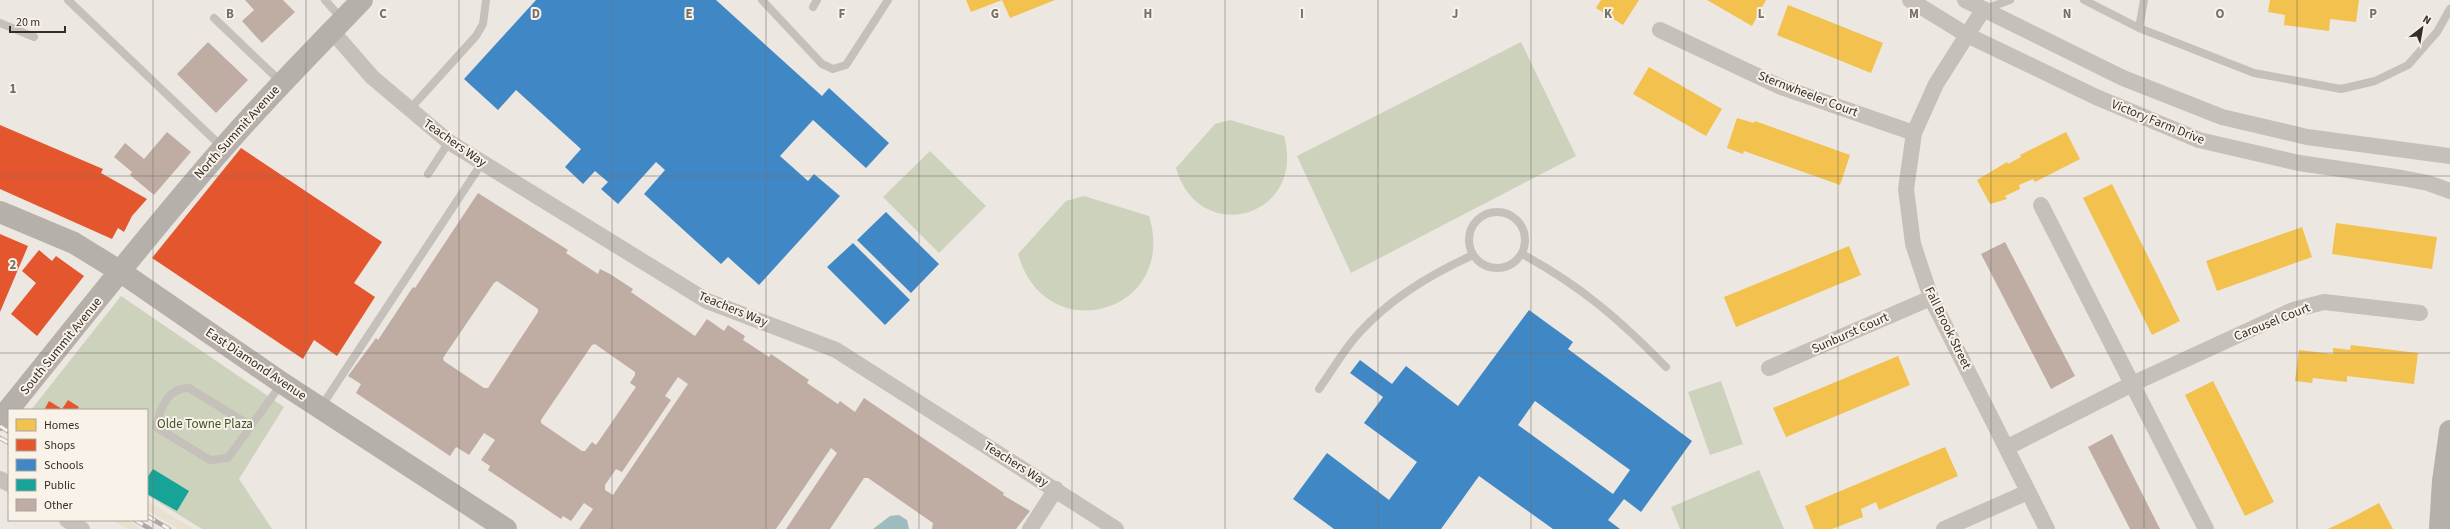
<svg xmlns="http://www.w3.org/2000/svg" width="2450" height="529" font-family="'Source Sans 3',sans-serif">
	<rect width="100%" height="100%" fill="#ece7e1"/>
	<path fill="#ccd2bc" d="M 1521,42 L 1576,156 L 1351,273 L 1297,156 Z
		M 1230,120 L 1284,136 C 1307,217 1199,248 1176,168 L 1215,124 Z
		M 930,151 L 986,206 L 939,253 L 883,197 Z
		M 1084,196 L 1149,216 C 1179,313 1045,351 1018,254 L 1066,201 Z
		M 121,296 L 284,407 L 239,479 L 272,529 L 202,529 L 147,495 L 147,410 L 31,410 Z
		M 1721,381 L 1743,444 L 1710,455 L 1688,392 Z
		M 1759,470 L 1784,529 L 1680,529 L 1671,507 Z"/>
	<path fill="#eae0d1" d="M 147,501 L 194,529 L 179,529 L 147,510 Z
		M 112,520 L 127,520 L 141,529 L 127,529 Z"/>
	<path fill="#9ebcbd" d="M 899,515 L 907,520 L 909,529 L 873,529 L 890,516 Z"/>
	<path fill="#f2c14e" d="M 966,0 L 1002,0 L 971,12 Z
		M 1002,0 L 1055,0 L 1010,18 Z
		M 1601,0 L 1639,0 L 1623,25 L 1596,8 Z
		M 1707,0 L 1766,0 L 1752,26 Z
		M 2270,0 L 2359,0 L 2356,22 L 2330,19 L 2329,31 L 2284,25 L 2285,15 L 2268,12 Z
		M 1788,5 L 1883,43 L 1871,73 L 1777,35 Z
		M 1649,67 L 1722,109 L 1706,136 L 1633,94 Z
		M 1737,118 L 1754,123 L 1755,121 L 1850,155 L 1840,185 L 1744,151 L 1743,154 L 1727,148 Z
		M 2066,132 L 2080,159 L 2035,182 L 2033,179 L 2019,185 L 2020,189 L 2005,196 L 2007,199 L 1990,204 L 1977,180 L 2007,162 L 2008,164 L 2021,157 L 2020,155 Z
		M 2112,184 L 2180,321 L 2152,335 L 2083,198 Z
		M 2336,223 L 2437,237 L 2432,269 L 2332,254 Z
		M 2302,227 L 2312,257 L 2217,291 L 2206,261 Z
		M 1849,246 L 1861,275 L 1736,327 L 1724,297 Z
		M 2351,345 L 2418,353 L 2414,384 L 2347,376 L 2347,382 L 2313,378 L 2312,383 L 2295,381 L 2299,350 L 2333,354 L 2333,348 L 2350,350 Z
		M 1898,356 L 1910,385 L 1786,437 L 1773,408 Z
		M 2213,381 L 2274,502 L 2245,516 L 2185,395 Z
		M 1945,447 L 1958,476 L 1879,510 L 1876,502 L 1861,509 L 1863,517 L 1832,529 L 1814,529 L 1805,506 Z
		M 2379,503 L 2393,529 L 2328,529 L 2351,518 Z"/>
	<path fill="#e4572e" d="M 0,125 L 103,169 L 101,173 L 147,199 L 132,216 L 124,232 L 118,228 L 112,239 L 0,189 Z
		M 241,148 L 382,242 L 354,283 L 375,297 L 337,356 L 314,340 L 303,359 L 152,258 Z
		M 0,234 L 28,246 L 0,312 Z
		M 39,250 L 52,261 L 56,256 L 84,276 L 37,336 L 11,314 L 36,283 L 22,271 Z
		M 68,400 L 79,407 L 77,410 L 44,410 L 49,401 L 62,409 Z"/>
	<path fill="#3f88c5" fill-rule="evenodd" d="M 536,0 L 716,0 L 822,96 L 829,88 L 889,143 L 866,168 L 813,120 L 780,156 L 808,181 L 814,174 L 840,196 L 759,285 L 728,257 L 721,264 L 644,194 L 665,170 L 656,162 L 618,204 L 601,189 L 608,182 L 595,171 L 583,184 L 565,167 L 581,149 L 516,90 L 498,110 L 464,79 Z
		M 886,212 L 939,264 L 911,293 L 857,240 Z
		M 853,243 L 910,300 L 885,325 L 827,267 Z
		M 1529,310 L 1573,342 L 1568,349 L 1692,441 L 1641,512 L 1624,499 L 1608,520 L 1620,529 L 1553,529 L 1479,476 L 1441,529 L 1334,529 L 1293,499 L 1327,453 L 1389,500 L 1417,462 L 1364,423 L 1383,397 L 1350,373 L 1360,360 L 1392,384 L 1406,366 L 1458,406 ZM 1535,401 L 1630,470 L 1613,494 L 1518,425 Z"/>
	<path fill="#17a398" d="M 153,469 L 189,491 L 177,511 L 147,494 L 147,478 Z"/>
	<path fill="#bfada3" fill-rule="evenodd" d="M 245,0 L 283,0 L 295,12 L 262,43 L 242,21 L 254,10 Z
		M 208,42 L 248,80 L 216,113 L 177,74 Z
		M 167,132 L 191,152 L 154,195 L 130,175 L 132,172 L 114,157 L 125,143 L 144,159 Z
		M 478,193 L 568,250 L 566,253 L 598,274 L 600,269 L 610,274 L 633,289 L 631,292 L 695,336 L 707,319 L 724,331 L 728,325 L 745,336 L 743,340 L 769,357 L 771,354 L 809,380 L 807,383 L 838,404 L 840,401 L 855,412 L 864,398 L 1004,493 L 1003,495 L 1030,511 L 1016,529 L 932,529 L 933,523 L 868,478 L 864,478 L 830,529 L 786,529 L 837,453 L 831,448 L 776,529 L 579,529 L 593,509 L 584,503 L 571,521 L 563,516 L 561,519 L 488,470 L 490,466 L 481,460 L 495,440 L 484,433 L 469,455 L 456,447 L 450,456 L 356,393 L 361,384 L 348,376 L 376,338 L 378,340 L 413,287 L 415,288 ZM 497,281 L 538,309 L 538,312 L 488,388 L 484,388 L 444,361 L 443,358 L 494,283 ZM 595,344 L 635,372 L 635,375 L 630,383 L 636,387 L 596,445 L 592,442 L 585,451 L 582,451 L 541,423 L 541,420 L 592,345 ZM 678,377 L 688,384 L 613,495 L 605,490 L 605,485 L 616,469 L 622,472 L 671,400 L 665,396 Z
		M 2005,242 L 2075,376 L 2051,389 L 1981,254 Z
		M 2112,434 L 2160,529 L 2130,529 L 2088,447 Z"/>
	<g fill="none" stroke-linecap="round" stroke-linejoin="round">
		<path stroke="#c6c0ba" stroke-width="8" d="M 68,0 L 222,147
			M 325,0 L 342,19
			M 762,0 L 822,64 L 833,69 L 846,65 L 888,0
			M 2084,0 L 2139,28 L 2254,73 L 2341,89 L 2375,81 L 2408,65 L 2437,32 L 2450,9
			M 813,7 L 817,0
			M 1985,9 L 2010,0
			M 214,18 L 281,82
			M 0,23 L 34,37
			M 2139,28 L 2144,0
			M 409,110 L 476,36 L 483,24 L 486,0
			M 428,174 L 449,142
			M1469 240a28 28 0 1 1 56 0a28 28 0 1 1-56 0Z
			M 1522,254 C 1580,285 1620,320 1666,367
			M 1319,389 C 1332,371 1344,349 1360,332 C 1390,299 1433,273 1473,255
			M 321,407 L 482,163
			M 251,426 L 189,388 C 168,387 160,408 156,427 L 210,460 L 228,458 L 282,383"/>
		<path stroke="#c6c0ba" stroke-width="16" d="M 1910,0 L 1967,35 L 2096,97 L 2199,140 L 2299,163 L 2402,178 L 2428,183 L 2450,191
			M 1965,0 L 2123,78 L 2222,117 L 2307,137 L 2450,156
			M 1983,10 L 1936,84 L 1914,133 L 1906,189 L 1913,244 L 1931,298 L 2047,529
			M 1660,30 L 1781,87 L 1914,133
			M 332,31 L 372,77 L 449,142 L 707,301 L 836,350 L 1116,529
			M 2041,205 L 2206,529
			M 1769,368 L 1931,298
			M 2008,447 L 2132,384 L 2293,310 L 2324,302 L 2420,313
			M 0,479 L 9,484
			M 67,520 L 82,529
			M 1030,529 L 1056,489
			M 1944,529 L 2028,492"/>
		<path stroke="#b6b0ab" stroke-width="22" d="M 0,212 L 74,243 L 121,272 L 282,383 L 506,529
			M 0,420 C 74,329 146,236 223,148 C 267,97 315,49 362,0
			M 2440,529 L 2443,481 L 2450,431"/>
		<defs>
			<path id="rail" d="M 0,426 L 9,432
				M 0,438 L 9,443
				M 147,516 L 169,529
				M 135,520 L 150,529"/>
		</defs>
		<use href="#rail" stroke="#ada8a4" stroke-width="4.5"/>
		<use href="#rail" stroke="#f9f2e9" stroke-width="3" stroke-dasharray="9" stroke-linecap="butt"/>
	</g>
	<path fill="none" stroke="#766e69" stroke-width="1" stroke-opacity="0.55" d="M 153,0 L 153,529M 306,0 L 306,529M 459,0 L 459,529M 612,0 L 612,529M 766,0 L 766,529M 919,0 L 919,529M 1072,0 L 1072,529M 1225,0 L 1225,529M 1378,0 L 1378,529M 1531,0 L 1531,529M 1684,0 L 1684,529M 1838,0 L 1838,529M 1991,0 L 1991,529M 2144,0 L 2144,529M 2297,0 L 2297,529M 0,176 L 2450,176M 0,353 L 2450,353"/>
	<g text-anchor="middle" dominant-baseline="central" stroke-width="4" stroke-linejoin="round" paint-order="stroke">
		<g font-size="13" fill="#362d28" stroke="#f9f2e9">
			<text transform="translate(1808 94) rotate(21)">Sternwheeler Court</text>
			<text transform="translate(2158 122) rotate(22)">Victory Farm Drive</text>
			<text transform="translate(237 132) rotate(-48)">North Summit Avenue</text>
			<text transform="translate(455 143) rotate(35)">Teachers Way</text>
			<text transform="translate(733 309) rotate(22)">Teachers Way</text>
			<text transform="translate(2272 322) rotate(-22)">Carousel Court</text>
			<text transform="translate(1948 328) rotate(64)">Fall Brook Street</text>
			<text transform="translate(1850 333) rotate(-24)">Sunburst Court</text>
			<text transform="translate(61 346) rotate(-51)">South Summit Avenue</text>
			<text transform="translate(256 364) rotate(34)">East Diamond Avenue</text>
			<text transform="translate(1016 464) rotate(32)">Teachers Way</text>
		</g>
		<g font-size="13" fill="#44532d" stroke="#f9f2e9">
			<text x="205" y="424">Olde Towne Plaza</text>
		</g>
	</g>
	<g font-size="13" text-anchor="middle" font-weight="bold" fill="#766e69" stroke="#f9f2e9" stroke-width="4" stroke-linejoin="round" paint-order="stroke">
		<text x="230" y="18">B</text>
		<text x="383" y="18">C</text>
		<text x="536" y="18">D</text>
		<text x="689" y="18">E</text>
		<text x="842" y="18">F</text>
		<text x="995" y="18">G</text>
		<text x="1148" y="18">H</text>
		<text x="1302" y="18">I</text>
		<text x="1455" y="18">J</text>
		<text x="1608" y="18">K</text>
		<text x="1761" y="18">L</text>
		<text x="1914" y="18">M</text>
		<text x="2067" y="18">N</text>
		<text x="2220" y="18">O</text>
		<text x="2373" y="18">P</text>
		<text x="13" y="93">1</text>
		<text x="13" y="269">2</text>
	</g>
	<rect x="8" y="409" width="140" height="112" fill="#f9f2e9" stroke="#aba39c"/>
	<rect x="16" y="419" width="20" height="12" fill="#f2c14e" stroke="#aba39c"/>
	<text x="44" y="429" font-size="12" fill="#362d28">Homes</text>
	<rect x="16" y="439" width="20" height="12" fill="#e4572e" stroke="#aba39c"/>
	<text x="44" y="449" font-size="12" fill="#362d28">Shops</text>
	<rect x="16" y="459" width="20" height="12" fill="#3f88c5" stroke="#aba39c"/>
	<text x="44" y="469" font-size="12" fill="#362d28">Schools</text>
	<rect x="16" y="479" width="20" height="12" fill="#17a398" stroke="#aba39c"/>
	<text x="44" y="489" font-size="12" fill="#362d28">Public</text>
	<rect x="16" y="499" width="20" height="12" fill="#bfada3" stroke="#aba39c"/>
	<text x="44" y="509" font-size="12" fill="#362d28">Other</text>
	<g transform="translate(2422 28) rotate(31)" stroke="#f9f2e9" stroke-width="3" paint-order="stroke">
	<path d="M0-3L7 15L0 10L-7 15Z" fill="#362d28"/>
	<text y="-6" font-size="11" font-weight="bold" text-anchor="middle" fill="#362d28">N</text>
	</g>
	<path d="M10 26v6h55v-6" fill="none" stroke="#362d28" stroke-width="2"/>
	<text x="16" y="26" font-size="12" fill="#362d28" stroke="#f9f2e9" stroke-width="3" paint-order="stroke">20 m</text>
</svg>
